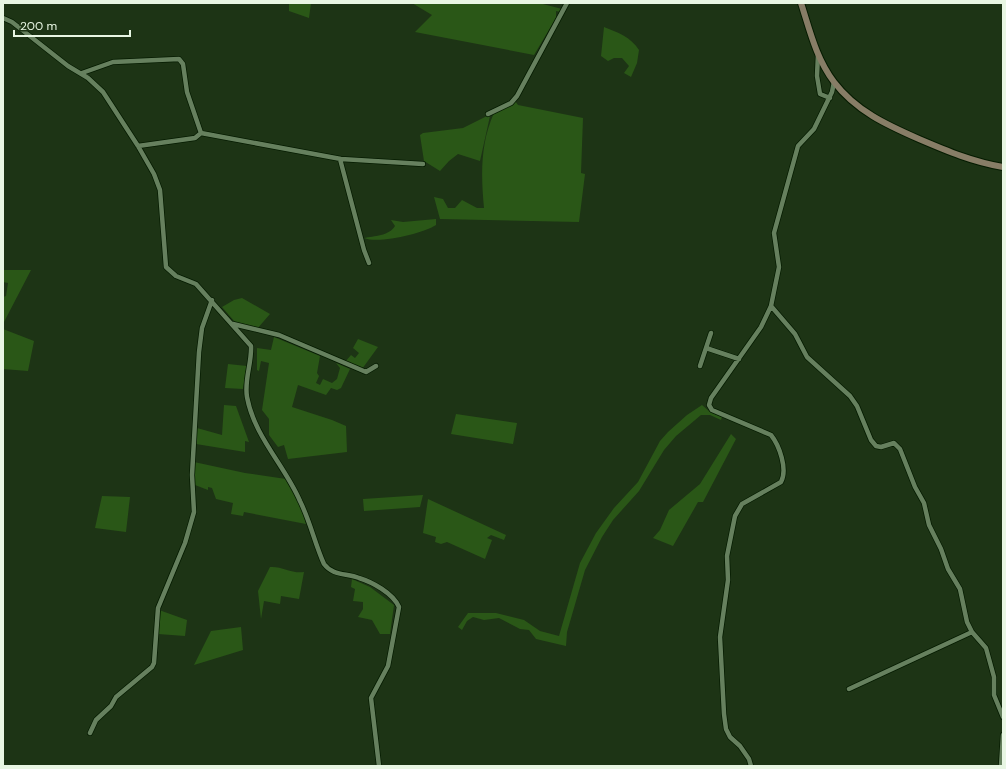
<svg xmlns="http://www.w3.org/2000/svg" width="1006" height="769" font-family="'DM Sans',sans-serif">
	<rect width="100%" height="100%" fill="#1d3415"/>
	<path fill="#2a5717" d="M 289,3 L 311,3 L 309,18 L 289,11 Z
		M 412,3 L 539,3 L 562,9 L 561,12 L 556,11 L 556,18 L 534,55 L 415,32 L 432,15 Z
		M 604,27 C 617,32 631,37 639,50 L 637,63 L 631,77 L 624,73 L 629,66 L 622,58 L 614,58 L 608,61 L 601,56 Z
		M 515,101 L 518,105 L 583,118 L 581,173 L 585,174 L 579,222 L 440,219 L 434,197 L 443,199 L 448,208 L 455,208 L 462,200 L 477,208 L 484,208 C 481,176 480,144 494,113 Z
		M 487,116 L 490,116 L 480,161 L 458,154 L 449,161 L 440,171 L 424,161 L 420,135 L 423,133 L 463,128 Z
		M 436,219 L 436,225 C 422,234 378,244 364,238 C 374,236 389,236 395,226 L 391,220 L 403,222 Z
		M 3,270 L 31,270 L 4,322 L 3,297 L 6,296 L 8,283 L 3,282 Z
		M 242,298 L 270,314 L 257,329 L 235,322 L 222,307 L 234,300 Z
		M 3,329 L 34,341 L 28,371 L 3,369 Z
		M 274,337 L 320,356 L 317,373 L 319,376 L 316,383 L 320,385 L 323,379 L 332,383 L 337,379 L 340,368 L 336,363 L 350,369 L 341,388 L 337,390 L 331,388 L 326,395 L 298,385 L 292,407 L 332,420 L 346,426 L 347,452 L 288,459 L 284,445 L 278,447 L 269,435 L 269,419 L 262,410 L 269,363 L 261,361 L 259,371 L 257,370 L 257,348 L 271,350 Z
		M 358,339 L 378,347 L 362,369 L 345,362 L 351,355 L 355,358 L 359,353 L 353,348 Z
		M 228,364 L 247,366 L 243,389 L 225,388 Z
		M 224,405 L 236,406 L 249,442 L 245,441 L 245,452 L 196,444 L 197,428 L 222,435 Z
		M 702,405 L 710,412 L 722,417 L 721,420 L 710,415 L 701,415 L 676,436 L 664,450 L 639,491 L 613,520 L 602,537 L 585,570 L 567,632 L 566,646 L 536,639 L 529,630 L 520,629 L 499,618 L 484,620 L 473,617 L 467,621 L 462,630 L 458,627 L 468,613 L 496,613 L 524,620 L 540,631 L 559,636 L 580,563 L 596,533 L 614,508 L 638,482 L 660,441 L 668,432 L 687,415 Z
		M 456,414 L 517,423 L 513,444 L 451,434 Z
		M 731,434 L 736,439 L 703,502 L 698,502 L 673,546 L 653,538 L 660,530 L 669,510 L 700,484 Z
		M 194,462 L 245,473 L 286,479 L 299,501 L 306,524 L 244,512 L 243,516 L 231,514 L 233,503 L 216,499 L 212,488 L 208,487 L 208,490 L 195,485 Z
		M 423,495 L 420,507 L 364,511 L 363,499 Z
		M 102,496 L 130,497 L 126,532 L 95,528 Z
		M 428,499 L 506,535 L 504,540 L 491,535 L 487,538 L 492,540 L 485,559 L 447,542 L 441,544 L 435,542 L 436,537 L 423,533 Z
		M 270,567 C 282,566 292,574 304,572 L 299,599 L 281,596 L 280,604 L 264,601 L 261,619 L 258,591 Z
		M 352,579 L 370,587 L 394,605 L 390,634 L 380,634 L 372,620 L 358,617 L 363,609 L 363,602 L 353,601 L 355,589 L 351,587 Z
		M 159,610 L 187,620 L 185,636 L 158,634 Z
		M 241,627 L 243,650 L 194,665 L 211,631 Z"/>
	<g fill="none" stroke-linecap="round" stroke-linejoin="round">
		<defs>
			<path id="minor" d="M 3,18 L 12,22 L 68,66 L 88,78 L 103,92 L 138,146 L 154,174 L 160,190 L 166,267 L 176,276 L 196,284 L 251,346 C 252,363 244,380 247,397 C 254,436 285,466 300,501 C 310,521 315,544 324,564 C 333,576 346,573 359,578 C 372,582 393,593 399,607 L 388,666 L 371,698 L 379,766
				M 818,54 L 817,76 L 820,94 L 830,98
				M 82,73 L 113,62 L 179,59 L 183,64 L 187,92 L 201,133 L 341,159 L 423,164
				M 834,82 L 832,92 L 814,129 L 798,146 L 774,233 L 779,267 L 771,306 L 795,334 L 807,357 L 850,396 L 857,406 L 871,440 L 876,446 L 881,447 L 894,443 L 900,449 L 915,487 L 924,503 L 929,525 L 941,549 L 948,569 L 960,589 L 967,622 L 972,632 L 986,648 L 994,677 L 994,695 L 1003,717
				M 488,114 L 511,103 L 517,96 L 567,3
				M 138,146 L 195,138 L 201,133
				M 340,159 L 364,250 L 369,263
				M 233,324 L 279,335 L 366,372 L 376,366
				M 706,348 L 711,333
				M 700,366 L 706,348 L 739,359
				M 849,689 L 972,632
				M 90,733 L 96,720 L 111,706 L 116,697 L 152,667 L 154,663 L 158,608 L 185,543 L 194,512 L 192,475 L 199,352 L 202,328 L 212,300
				M 751,766 L 749,759 L 740,746 L 730,737 L 726,729 L 724,714 L 720,637 L 728,580 L 727,556 L 735,516 L 742,504 L 781,482 C 788,469 779,445 771,435 L 712,410 L 709,405 L 711,398 L 761,327 L 771,306
				M 1001,766 L 1003,735"/>
			<path id="secondary" d="M 801,3 C 810,31 816,58 834,82 C 856,111 887,125 919,139 C 947,151 973,162 1003,167"/>
		</defs>
		<use href="#minor" stroke="#051b00" stroke-width="6"/>
		<use href="#secondary" stroke="#051b00" stroke-width="8"/>
		<use href="#minor" stroke="#66805e" stroke-width="4.5"/>
		<use href="#secondary" stroke="#877d66" stroke-width="6"/>
	</g>
	<rect width="1006" height="769" fill="none" stroke="#e8f6e3" stroke-width="8"/>
	<path d="M14 30v6h116v-6" fill="none" stroke="#e8f6e3" stroke-width="2"/>
	<text x="20" y="30" font-size="12" fill="#e8f6e3" stroke="#1d3415" stroke-width="3" paint-order="stroke">200 m</text>
</svg>
